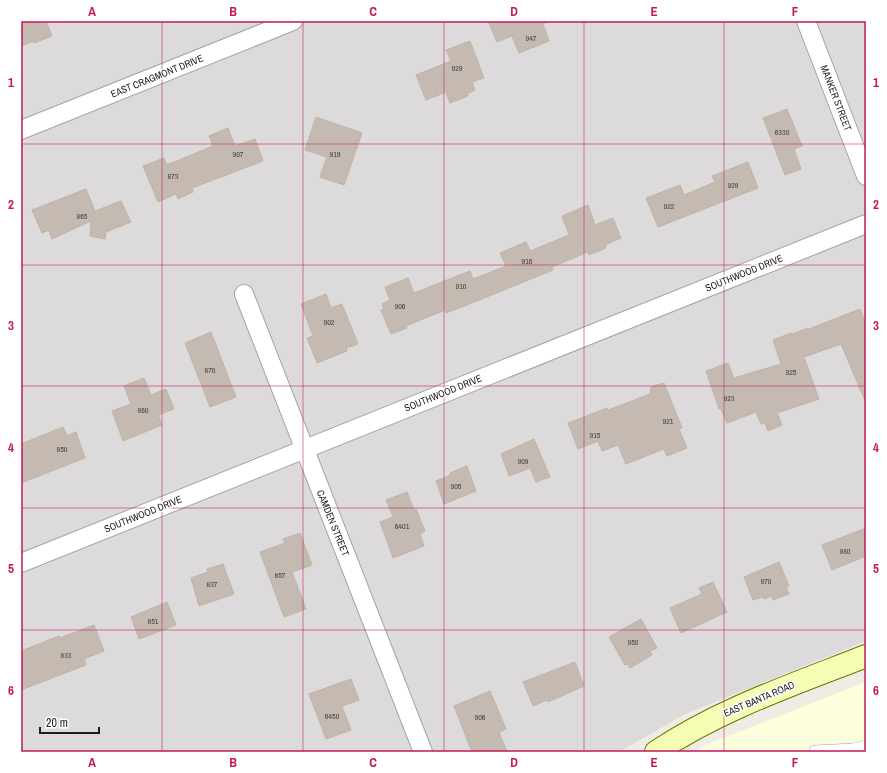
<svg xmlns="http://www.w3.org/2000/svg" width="887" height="773" font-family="'Archivo Narrow',sans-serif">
	<rect width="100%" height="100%" fill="#efece3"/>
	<path fill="#dcdada" d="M 21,21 L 866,21 L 866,641 L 685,714 L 619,752 L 21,752 Z"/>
	<path fill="#fdffdc" d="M 866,682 L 866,752 L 695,752 L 705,745 Z"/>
	<path fill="#c4bab2" stroke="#c1b3a4" d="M 21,21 L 46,21 L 52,36 L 34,43 L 33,41 L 21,46 Z
		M 488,21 L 548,21 L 543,24 L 549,41 L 519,53 L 512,36 L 497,42 Z
		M 470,41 L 484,78 L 472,82 L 475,90 L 467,94 L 468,96 L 450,103 L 446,92 L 426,100 L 416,75 L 451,61 L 446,50 Z
		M 787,109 L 802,146 L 794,149 L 801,169 L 785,175 L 763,118 Z
		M 316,117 L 362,133 L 344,185 L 320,177 L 327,157 L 305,150 Z
		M 228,128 L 235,146 L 255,139 L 263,161 L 192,188 L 193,192 L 178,199 L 176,194 L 158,202 L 143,166 L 164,158 L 167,165 L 213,146 L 209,136 Z
		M 748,162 L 758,188 L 658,227 L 646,198 L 680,185 L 684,195 L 715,182 L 712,176 Z
		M 86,189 L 95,211 L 121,201 L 131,222 L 106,232 L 105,239 L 90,236 L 91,221 L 52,239 L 49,230 L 42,233 L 32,210 Z
		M 588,205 L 595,225 L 613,218 L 621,238 L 605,245 L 606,248 L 589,255 L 588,252 L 552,267 L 553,270 L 477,301 L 446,313 L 445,310 L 406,326 L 407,328 L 391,334 L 381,310 L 384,309 L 382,304 L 390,300 L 385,287 L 408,278 L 414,293 L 470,271 L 473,279 L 506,266 L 500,253 L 526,242 L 530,251 L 569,235 L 562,216 Z
		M 326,294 L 331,308 L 342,304 L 358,344 L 346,348 L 347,351 L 317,363 L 307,338 L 313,336 L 301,304 Z
		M 860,309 L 866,325 L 866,403 L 841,344 L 804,357 L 819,399 L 777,413 L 782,425 L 768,431 L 765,423 L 761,424 L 756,412 L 727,423 L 720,407 L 719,409 L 706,371 L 728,363 L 734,378 L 781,364 L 773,340 L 791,333 L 792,334 L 808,328 L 809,329 Z
		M 211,332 L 236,397 L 210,407 L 185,343 Z
		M 144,378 L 151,395 L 166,389 L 174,409 L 158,415 L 162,425 L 123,441 L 112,411 L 131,404 L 124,386 Z
		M 664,383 L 682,428 L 679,429 L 687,448 L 667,456 L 664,449 L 626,464 L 618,445 L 602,451 L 598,441 L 578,449 L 568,423 L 607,408 L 608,410 L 650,394 L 651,387 Z
		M 63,427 L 67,436 L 76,432 L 85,458 L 21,483 L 21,444 Z
		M 534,439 L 550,477 L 536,482 L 530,468 L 509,476 L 501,454 Z
		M 467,466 L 476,491 L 444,504 L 436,481 L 451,475 L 450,473 Z
		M 407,492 L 414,510 L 416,509 L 425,531 L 420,534 L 424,546 L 393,558 L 380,522 L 393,517 L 386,500 Z
		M 866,528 L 866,556 L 832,570 L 822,545 Z
		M 300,533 L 312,565 L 292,572 L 306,609 L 284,617 L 260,552 L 285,543 L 283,539 Z
		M 779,562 L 789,586 L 786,587 L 789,594 L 773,600 L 772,596 L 764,599 L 763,597 L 753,600 L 744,577 Z
		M 223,564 L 234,594 L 199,606 L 191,578 L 208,572 L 207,569 Z
		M 713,582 L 727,612 L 681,633 L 670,608 L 702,594 L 699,588 Z
		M 167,602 L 176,625 L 139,639 L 131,617 Z
		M 641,619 L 657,648 L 650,651 L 652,655 L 630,668 L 628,664 L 625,665 L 609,637 Z
		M 94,625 L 104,651 L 84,659 L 86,665 L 21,690 L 21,651 L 59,636 L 60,638 Z
		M 575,662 L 584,686 L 548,702 L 547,700 L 533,706 L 523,682 Z
		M 351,679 L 359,700 L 342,706 L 351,730 L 326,739 L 309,694 Z
		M 490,691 L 506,729 L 499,732 L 507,752 L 472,752 L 454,706 Z"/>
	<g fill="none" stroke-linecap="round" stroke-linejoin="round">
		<defs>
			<path id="lane" d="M 814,750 L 853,748 L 866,745"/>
			<path id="street" d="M 806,21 L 866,176
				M 21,130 L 293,21
				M 244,294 L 423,752
				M 21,563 L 866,224"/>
			<path id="secondary" d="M 656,752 C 720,709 795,684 866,656"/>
		</defs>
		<use href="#lane" stroke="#a4a4a4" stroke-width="10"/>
		<use href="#street" stroke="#a4a4a4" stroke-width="20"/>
		<use href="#secondary" stroke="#667900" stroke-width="24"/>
		<use href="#lane" stroke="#fff" stroke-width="9"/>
		<use href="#street" stroke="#fff" stroke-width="18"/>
		<use href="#secondary" stroke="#f5fcb4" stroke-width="22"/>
	</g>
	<path fill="none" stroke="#c2185b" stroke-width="1" stroke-opacity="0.55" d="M 162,21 L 162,752M 303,21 L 303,752M 444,21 L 444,752M 584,21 L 584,752M 724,21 L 724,752M 21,144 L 866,144M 21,265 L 866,265M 21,386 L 866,386M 21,508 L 866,508M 21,630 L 866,630"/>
	<g text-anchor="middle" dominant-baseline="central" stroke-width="3" stroke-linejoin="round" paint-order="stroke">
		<g font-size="8" fill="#474442">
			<text x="531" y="38">947</text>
			<text x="457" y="68">929</text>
			<text x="782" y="132">6330</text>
			<text x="238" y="154">907</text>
			<text x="335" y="154">919</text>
			<text x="173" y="176">873</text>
			<text x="733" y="185">928</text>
			<text x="669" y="206">922</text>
			<text x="82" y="216">865</text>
			<text x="527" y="261">916</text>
			<text x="461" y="286">910</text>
			<text x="400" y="306">906</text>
			<text x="329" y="322">902</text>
			<text x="210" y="370">870</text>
			<text x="791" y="372">925</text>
			<text x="729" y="398">923</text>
			<text x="143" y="410">860</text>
			<text x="668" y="421">921</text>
			<text x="595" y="435">915</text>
			<text x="62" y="449">850</text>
			<text x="523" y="461">909</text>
			<text x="456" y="486">905</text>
			<text x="402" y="526">6401</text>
			<text x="845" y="551">980</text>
			<text x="280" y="575">857</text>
			<text x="766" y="581">970</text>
			<text x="212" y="584">837</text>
			<text x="153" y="621">851</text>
			<text x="633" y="642">950</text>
			<text x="66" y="655">833</text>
			<text x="332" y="716">6450</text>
			<text x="480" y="717">906</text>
		</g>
		<g font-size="10" fill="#1d1d1d" stroke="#fff">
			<text transform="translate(157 76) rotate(-22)">EAST CRAGMONT DRIVE</text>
			<text transform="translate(836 98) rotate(69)">MANKER STREET</text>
			<text transform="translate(744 273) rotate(-22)">SOUTHWOOD DRIVE</text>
			<text transform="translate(443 393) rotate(-22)">SOUTHWOOD DRIVE</text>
			<text transform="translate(143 514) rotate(-22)">SOUTHWOOD DRIVE</text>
			<text transform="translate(333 523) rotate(68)">CAMDEN STREET</text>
			<text transform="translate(759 699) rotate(-23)">EAST BANTA ROAD</text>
		</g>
	</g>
	<rect width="887" height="773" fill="none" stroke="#ffffff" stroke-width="44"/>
	<path d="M40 727v6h59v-6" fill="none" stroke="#1d1d1d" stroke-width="2"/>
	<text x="46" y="727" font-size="12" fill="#1d1d1d" stroke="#ffffff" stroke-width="3" paint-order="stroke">20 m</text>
	<rect x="22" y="22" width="843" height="729" fill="none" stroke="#c2185b" stroke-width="1.5"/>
	<g font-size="13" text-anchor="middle" font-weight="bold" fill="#c2185b">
		<text x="92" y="16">A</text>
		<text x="233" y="16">B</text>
		<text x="373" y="16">C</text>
		<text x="514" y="16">D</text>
		<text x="654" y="16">E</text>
		<text x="795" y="16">F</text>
		<text x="11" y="87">1</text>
		<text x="876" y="87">1</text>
		<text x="11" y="209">2</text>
		<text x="876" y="209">2</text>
		<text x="11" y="330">3</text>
		<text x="876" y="330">3</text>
		<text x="11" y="452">4</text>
		<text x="876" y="452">4</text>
		<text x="11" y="573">5</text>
		<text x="876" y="573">5</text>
		<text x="11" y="695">6</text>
		<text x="876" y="695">6</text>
		<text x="92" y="767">A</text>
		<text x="233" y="767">B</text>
		<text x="373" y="767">C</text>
		<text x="514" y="767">D</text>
		<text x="654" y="767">E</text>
		<text x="795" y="767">F</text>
	</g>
</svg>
